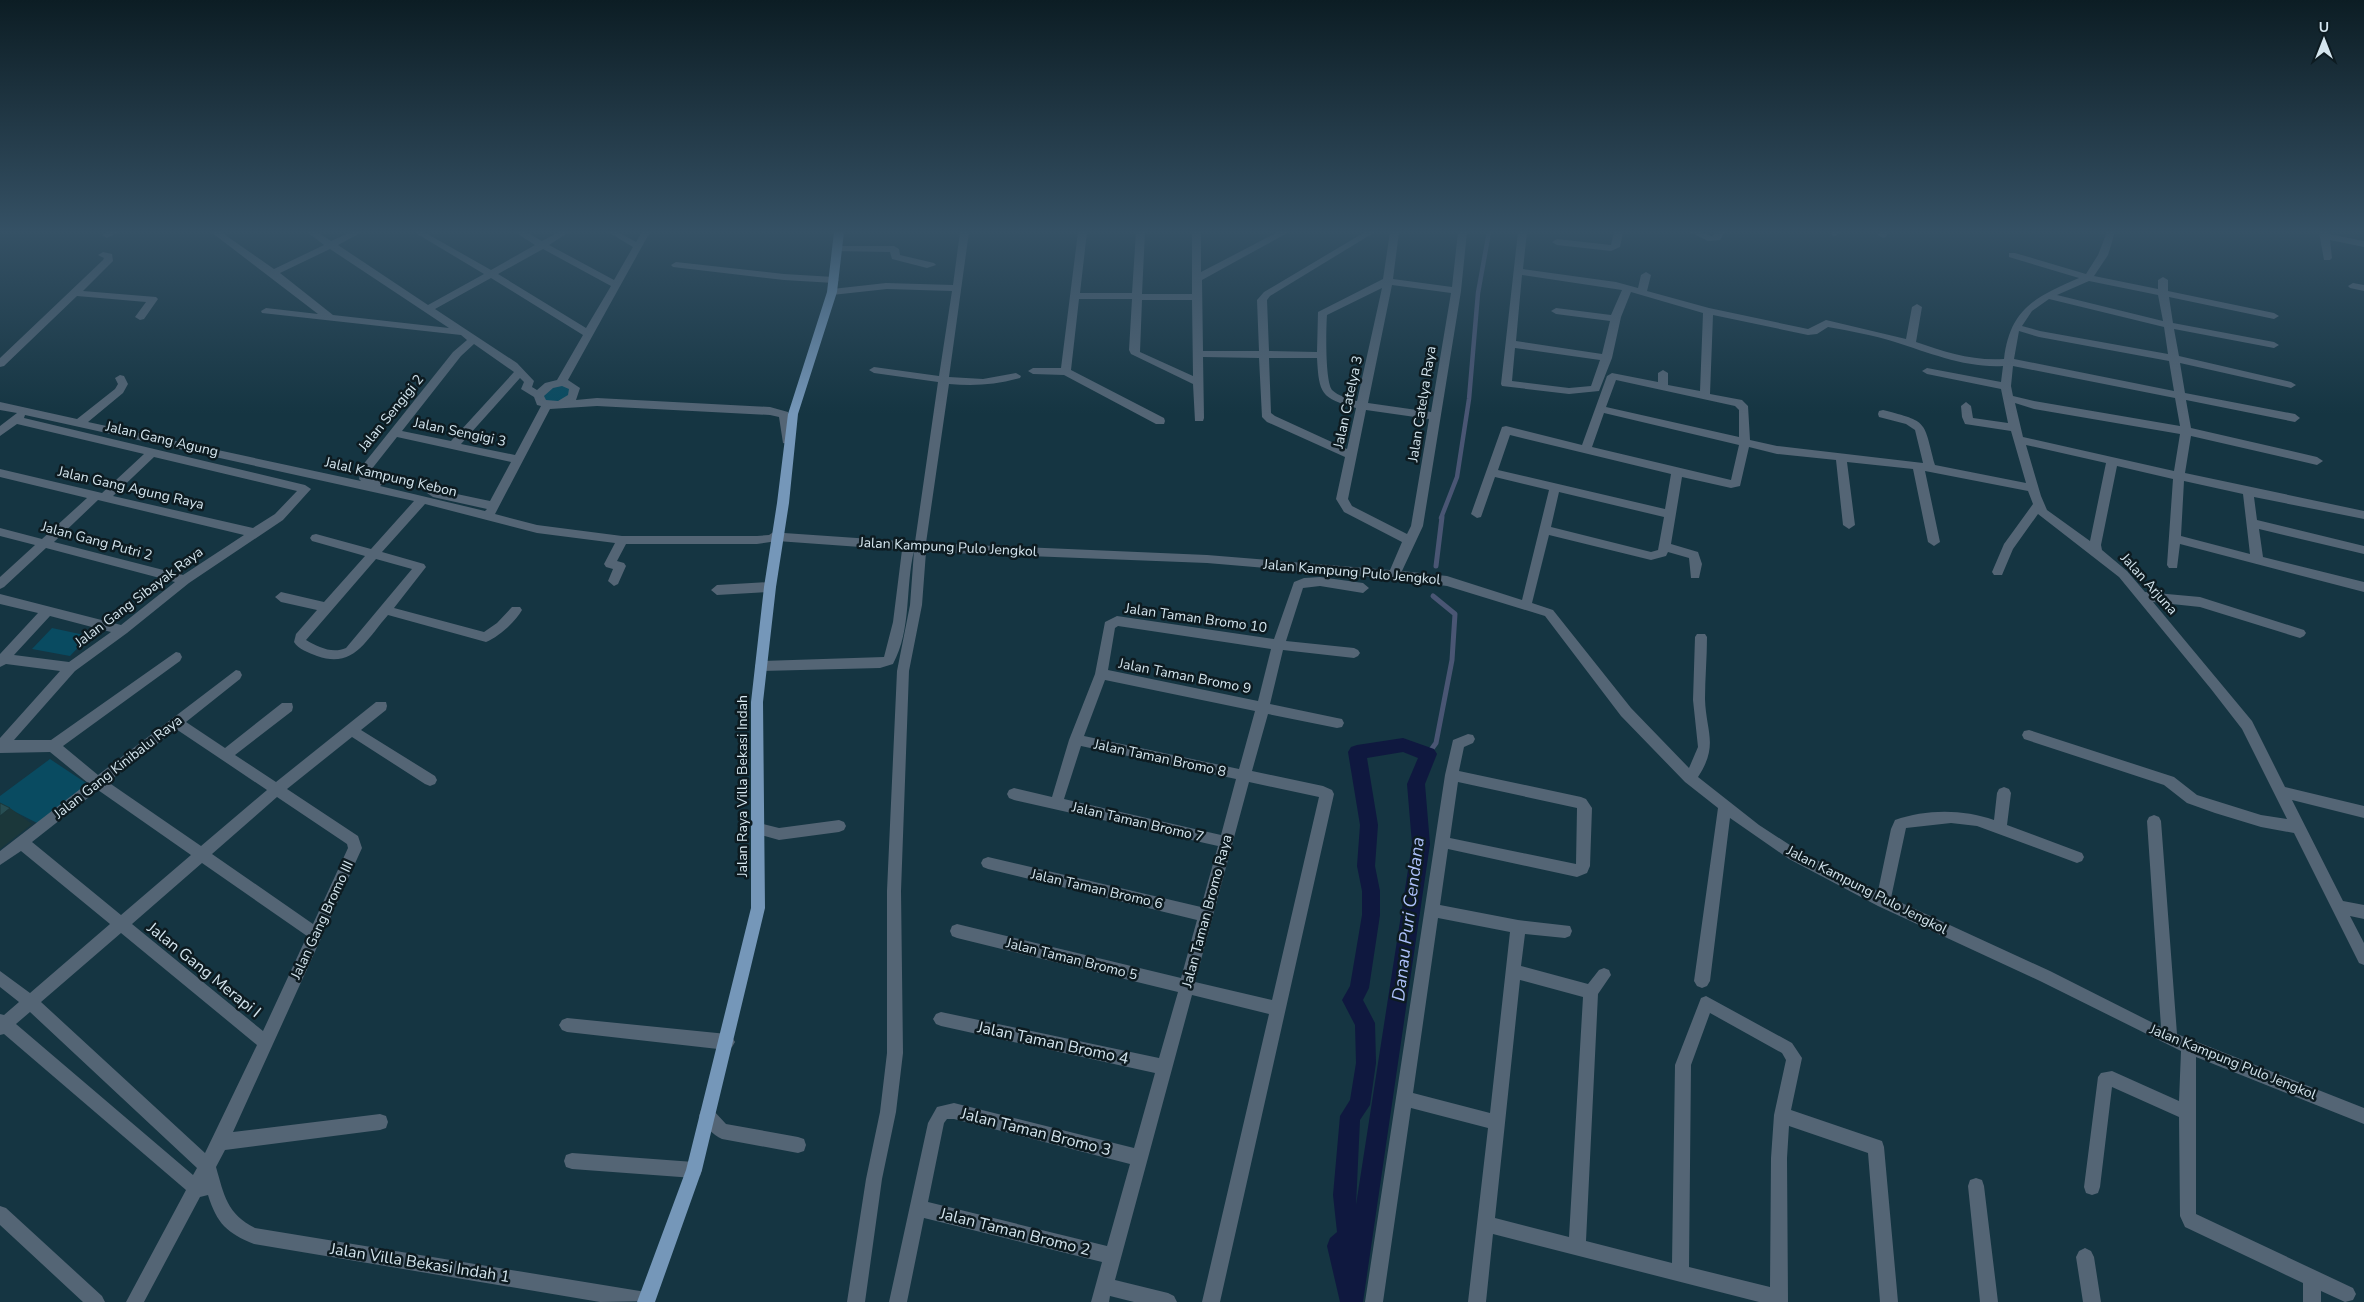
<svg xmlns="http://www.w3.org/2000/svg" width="2364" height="1302" font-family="'Nunito Sans',sans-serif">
	<rect width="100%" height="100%" fill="#153542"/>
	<path fill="#094b61" d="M 564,382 L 575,395 L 547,405 L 540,393 Z
		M 52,628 L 89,636 L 70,656 L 32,649 Z
		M 50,759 L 89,785 L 37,823 L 0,804 L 0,796 Z"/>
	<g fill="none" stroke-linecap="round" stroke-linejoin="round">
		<path stroke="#4a5674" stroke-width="4.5" d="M 1441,518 L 1457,477 L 1469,399 L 1478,293 L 1489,232"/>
		<path stroke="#4a5674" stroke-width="5" d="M 1436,566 L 1442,517
			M 1381,749 L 1403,745 L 1428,754 L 1436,743 L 1452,660 L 1455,614 L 1433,596"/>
		<path fill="#0f183f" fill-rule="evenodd" d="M 1403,738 L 1434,749 L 1437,754 L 1425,784 L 1430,844 L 1363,1302 L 1340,1302 L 1327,1246 L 1330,1238 L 1337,1232 L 1333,1195 L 1340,1116 L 1350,1100 L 1356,1063 L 1355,1025 L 1342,1000 L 1350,986 L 1362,915 L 1362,891 L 1357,866 L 1360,825 L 1348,752 L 1351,747 L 1357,745 ZM 1403,752 L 1418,758 L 1407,784 L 1412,844 L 1356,1205 L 1360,1120 L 1370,1105 L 1376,1063 L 1375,1023 L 1363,1000 L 1369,988 L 1380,915 L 1380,891 L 1375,866 L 1378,825 L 1367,758 Z"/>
		<path fill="#546575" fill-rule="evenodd" d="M 107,232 L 119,232 L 107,238 L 102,235 Z
			M 211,232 L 221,232 L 274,269 L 324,245 L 307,232 L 317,232 L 331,241 L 351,232 L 362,232 L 338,245 L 428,305 L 484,274 L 414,232 L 424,232 L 491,270 L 535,245 L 515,232 L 526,232 L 542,241 L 559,232 L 569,232 L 549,245 L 614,280 L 633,247 L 608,232 L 618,232 L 636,242 L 642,232 L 650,232 L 568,380 L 580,388 L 576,400 L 597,398 L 770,407 L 788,412 L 792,440 L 787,444 L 783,443 L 779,417 L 770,415 L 597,406 L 550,409 L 495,514 L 537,525 L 622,536 L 757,536 L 769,535 L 778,529 L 784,533 L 915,542 L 938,382 L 874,373 L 869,370 L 874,367 L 939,376 L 952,291 L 887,289 L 832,295 L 827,292 L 832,289 L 886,283 L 953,285 L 960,232 L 969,232 L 949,377 L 983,379 L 1016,373 L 1021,376 L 1020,378 C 995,385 974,386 949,384 L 926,543 L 1207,555 L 1390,570 L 1402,542 L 1344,512 L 1336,499 L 1345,457 L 1267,422 L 1262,417 L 1259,358 L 1203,357 L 1204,418 L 1203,421 L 1195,421 L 1193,384 L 1131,354 L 1129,350 L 1132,299 L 1079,299 L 1071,370 L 1164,418 L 1165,421 L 1164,424 L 1156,424 L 1064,375 L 1033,374 L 1028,371 L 1033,368 L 1061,368 L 1078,232 L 1087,232 L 1080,293 L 1132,293 L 1136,232 L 1145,232 L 1142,294 L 1192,294 L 1192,232 L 1201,232 L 1201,272 L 1278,232 L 1289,232 L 1202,280 L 1203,351 L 1259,351 L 1257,300 L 1264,292 L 1365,232 L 1375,232 L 1270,296 L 1267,300 L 1269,351 L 1317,352 L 1318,312 L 1383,279 L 1390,232 L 1399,232 L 1393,279 L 1452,287 L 1458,232 L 1467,232 L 1461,291 L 1423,526 L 1402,571 L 1447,576 L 1522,600 L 1549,490 L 1495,477 L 1481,517 L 1477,518 L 1471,514 L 1502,427 L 1506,426 L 1582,445 L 1607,376 L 1612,373 L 1658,382 L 1658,373 L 1663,370 L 1668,373 L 1668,385 L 1700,391 L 1703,313 L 1631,292 L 1621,317 L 1612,358 L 1599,391 L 1569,394 L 1502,386 L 1501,384 L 1518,232 L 1527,232 L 1523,269 L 1616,282 L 1638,288 L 1641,275 L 1646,272 L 1651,275 L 1647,291 L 1709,308 L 1808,329 L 1826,320 L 1906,339 L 1912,307 L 1917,304 L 1922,307 L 1916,342 C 1945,352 1972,361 2004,359 C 2010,308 2036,297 2079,278 L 2009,257 L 2009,253 L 2015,253 L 2086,274 L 2098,255 L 2107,232 L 2115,232 L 2108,255 L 2094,276 L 2158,289 L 2158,280 L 2163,277 L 2168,280 L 2168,291 L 2274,313 L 2279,316 L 2274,319 L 2169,297 L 2173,323 L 2274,342 L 2279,345 L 2274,348 L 2174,329 L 2179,356 L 2291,382 L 2296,385 L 2291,388 L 2180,363 L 2185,393 L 2295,414 L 2300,418 L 2295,422 L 2186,400 L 2191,428 L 2317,457 L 2323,461 L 2317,465 L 2191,436 L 2185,473 L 2364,511 L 2364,519 L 2254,497 L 2257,520 L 2364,546 L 2364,554 L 2259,529 L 2263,557 L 2364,582 L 2364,592 L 2180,544 L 2177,568 L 2169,568 L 2167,565 L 2173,479 L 2117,466 L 2101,545 L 2102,550 L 2127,571 L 2145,592 L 2200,597 L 2304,630 L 2306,633 L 2304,636 L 2300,638 L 2200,607 L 2153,602 L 2252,721 L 2285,787 L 2364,806 L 2364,818 L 2292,800 L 2343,901 L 2364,905 L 2364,919 L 2350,916 L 2364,943 L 2364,965 L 2359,963 L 2294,833 L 2261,827 L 2215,813 L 2187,803 L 2164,785 L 2024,739 L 2022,735 L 2024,731 L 2029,730 L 2174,777 L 2197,795 L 2261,815 L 2287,819 L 2242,729 L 2211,689 L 2119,577 L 2038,514 L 2013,549 L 2002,575 L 1994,575 L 1992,572 L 2004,544 L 2033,504 L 2028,491 L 1925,471 L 1940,542 L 1934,546 L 1928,542 L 1913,469 L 1847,462 L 1855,525 L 1849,529 L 1843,525 L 1836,460 L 1777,454 L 1749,447 L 1740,486 L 1731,488 L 1682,477 L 1671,544 L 1698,552 L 1702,564 L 1699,578 L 1691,578 L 1689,558 L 1668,552 L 1666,556 L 1651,560 L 1549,535 L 1532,603 L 1553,610 L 1631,708 L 1689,768 L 1698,747 L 1693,700 L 1695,637 L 1697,634 L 1705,634 L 1707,637 C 1707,658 1705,678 1705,699 C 1706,732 1719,745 1698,777 L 1759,825 L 1799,851 L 1878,891 L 1891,829 L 1895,820 C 1926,809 1963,809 1994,820 L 1997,793 L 1999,789 L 2004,787 L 2009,789 L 2011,793 L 2007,825 L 2082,853 L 2084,857 L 2082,861 L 2077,863 L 1977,826 L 1951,823 L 1906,828 L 1891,898 L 2050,971 L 2161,1027 L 2147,821 L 2149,817 L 2154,815 L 2159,817 L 2161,821 L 2177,1034 L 2364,1108 L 2364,1124 L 2196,1057 L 2196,1214 L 2353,1288 L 2356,1294 L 2353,1300 L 2345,1302 L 2321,1291 L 2321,1302 L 2303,1302 L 2303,1283 L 2185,1227 L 2180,1216 L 2179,1117 L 2112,1087 L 2100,1187 L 2098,1193 L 2092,1195 L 2086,1193 L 2084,1187 L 2098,1077 L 2101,1073 L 2112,1071 L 2179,1101 L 2181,1051 L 2040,981 L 1878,906 L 1789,859 L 1730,818 L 1710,981 L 1707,986 L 1702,988 L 1697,986 L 1694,981 L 1718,808 L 1685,782 L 1621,716 L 1545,616 L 1447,586 L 1394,579 L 1207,563 L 926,552 L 922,605 L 909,671 L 901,891 L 903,1053 L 896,1112 L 882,1179 L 865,1302 L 847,1302 L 866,1179 L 880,1112 L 887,1053 L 887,891 L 897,671 L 910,605 L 914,551 C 905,587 912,629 893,664 L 880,668 L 761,671 L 757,670 L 755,666 L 757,662 L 761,661 L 884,657 L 893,622 L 902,550 L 777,541 L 757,544 L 626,544 L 617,561 L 624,563 L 626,566 L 618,584 L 614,586 L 608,581 L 613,569 L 606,567 L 604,564 L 615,543 L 537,533 L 425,504 L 382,552 L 424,564 L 426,567 L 394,608 L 484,632 L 497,623 L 512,607 L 520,607 L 522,610 C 515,622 499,637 486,642 L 388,615 C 366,640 354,669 317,656 C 309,653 298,649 294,642 L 296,634 L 317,610 L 281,602 L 275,597 L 281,592 L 324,602 L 365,556 L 312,541 L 310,538 L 312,535 L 316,534 L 371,549 L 414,501 L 25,415 L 24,418 L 305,485 L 311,489 L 283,520 L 189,583 L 127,633 L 75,671 L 14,740 L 51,740 L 176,652 L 180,653 L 182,657 L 180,661 L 63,746 L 98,775 L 236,670 L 240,671 L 242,675 L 240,679 L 186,722 L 225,748 L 282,703 L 292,703 L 293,707 L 292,711 L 235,755 L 276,782 L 376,702 L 386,702 L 387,706 L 386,710 L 361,730 L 435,776 L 437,780 L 435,784 L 430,786 L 425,784 L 352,737 L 287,789 L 358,836 L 362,848 L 233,1132 L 380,1114 L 386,1116 L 388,1122 L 386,1128 L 380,1130 L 225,1150 L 216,1167 C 224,1195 227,1214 255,1228 L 646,1292 L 652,1295 L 655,1301 L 600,1302 L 254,1244 C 227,1233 217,1224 208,1195 L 200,1197 L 144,1302 L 126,1302 L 186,1190 L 4,1034 L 0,1035 L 0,1014 L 4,1015 L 19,1002 L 0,987 L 0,971 L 30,993 L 110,924 L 21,851 L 0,865 L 0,851 L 88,783 L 50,752 L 0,753 L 0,738 L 60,671 L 6,664 L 0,667 L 0,654 L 38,613 L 0,604 L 0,594 L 121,625 L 175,582 L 46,548 L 4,587 L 0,589 L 0,577 L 35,545 L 0,536 L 0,528 L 42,539 L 87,498 L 0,477 L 0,469 L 102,493 L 144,454 L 17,424 L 0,436 L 0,426 L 17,413 L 0,410 L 0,402 L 77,419 L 115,389 L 118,384 L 115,378 L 120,375 L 124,376 L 128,384 L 123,393 L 88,422 L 361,481 L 359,479 L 362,466 L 453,352 L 467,340 L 461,335 L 262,313 L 261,311 L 266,308 L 318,314 ZM 330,249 L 449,328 L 333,315 L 280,273 ZM 543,249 L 611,286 L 586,328 L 498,274 ZM 1522,275 L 1622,290 L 1611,315 L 1556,308 L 1551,311 L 1556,314 L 1610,321 L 1602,354 L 1516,341 ZM 491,278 L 583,335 L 557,380 L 545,383 L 537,390 L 532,387 L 534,381 L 517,363 L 435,309 ZM 2089,281 L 2158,295 L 2163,321 L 2057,295 ZM 1392,285 L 1451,293 L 1431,412 L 1368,403 ZM 1382,288 L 1357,401 C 1349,399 1338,396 1332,390 C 1325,381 1326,328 1327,315 ZM 2049,299 L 2164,327 L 2168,354 L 2040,331 L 2022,326 L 2032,311 ZM 1142,300 L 1192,300 L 1193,376 L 1140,352 ZM 1713,315 L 1808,335 L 1817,334 L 1828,327 C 1850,331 1873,335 1895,342 C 1930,353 1965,368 2003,366 L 2001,382 L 1927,368 L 1922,371 L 1927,374 L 2001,389 L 2008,423 L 1973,418 L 1971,406 L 1966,402 L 1961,406 L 1962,417 L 1965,424 L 2011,431 L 2026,483 L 1935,465 C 1923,420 1929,422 1883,410 L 1879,411 L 1878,414 L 1879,417 L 1906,424 L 1915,430 L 1923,463 L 1777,446 L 1750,440 L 1748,406 L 1742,400 L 1710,394 ZM 2019,331 L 2039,337 L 2169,361 L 2174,391 L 2014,359 ZM 474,344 L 514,372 L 451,441 L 402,431 L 461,356 ZM 1515,348 L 1600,360 L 1591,386 L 1569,388 L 1512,381 ZM 1269,358 L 1317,358 C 1319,394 1321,398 1356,408 L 1347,449 L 1275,416 L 1271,413 ZM 2013,366 L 2175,398 L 2180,426 L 2034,401 L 2013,396 L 2011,386 ZM 520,378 L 524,382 L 521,389 L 534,397 L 537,405 L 541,406 L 515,455 L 461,444 ZM 1616,380 L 1735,406 L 1739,410 L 1739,437 L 1606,407 ZM 562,386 L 569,389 L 568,395 L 558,401 L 546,400 L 544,396 L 553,388 ZM 2015,403 L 2034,409 L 2180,434 L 2174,471 L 2023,437 ZM 1366,410 L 1429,419 L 1411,526 L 1407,534 L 1352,506 L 1348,499 ZM 1604,413 L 1739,445 L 1731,480 L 1592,447 ZM 1510,435 L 1671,474 L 1665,509 L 1498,470 ZM 397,437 L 511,462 L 490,501 L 433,489 L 427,493 L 433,497 L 487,509 L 485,511 L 380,486 L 385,482 L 383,479 L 371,476 L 371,470 ZM 2026,445 L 2106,463 L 2090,541 L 2047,510 L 2041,496 ZM 154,457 L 297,491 L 275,514 L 253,528 L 113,496 ZM 2184,481 L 2243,494 L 2250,554 L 2181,536 ZM 1559,492 L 1664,517 L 1658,550 L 1651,552 L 1551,527 ZM 98,500 L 244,535 L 183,575 L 54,542 ZM 376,559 L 412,569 L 346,648 C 332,654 318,647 306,640 ZM 50,616 L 111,632 L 69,662 L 14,655 ZM 176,729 L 267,790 L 201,846 L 108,782 ZM 98,790 L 191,855 L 121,915 L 32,842 ZM 277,797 L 347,844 L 348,848 L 313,924 L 212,854 ZM 202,863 L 307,936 L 263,1031 L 132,924 ZM 121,933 L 257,1045 L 205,1153 L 41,1002 ZM 30,1012 L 197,1168 L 193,1175 L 16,1024 Z
			M 1614,232 L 1623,232 L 1620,247 L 1611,251 L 1557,245 L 1552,242 L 1557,239 L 1611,245 Z
			M 1690,232 L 1702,232 L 1712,236 L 1716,232 L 1725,232 L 1720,240 L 1708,241 Z
			M 1831,232 L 1839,232 L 1840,233 L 1835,236 L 1832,235 Z
			M 1880,232 L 1889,232 L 1886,237 L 1883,238 L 1878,235 Z
			M 2319,232 L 2328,232 L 2329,234 L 2364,241 L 2364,247 L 2330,240 L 2332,258 L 2330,260 L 2324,260 Z
			M 837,246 L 894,246 L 899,249 L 900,255 L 934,263 L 936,265 L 927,268 L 892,259 L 890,252 L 834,251 L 834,247 Z
			M 103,252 L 112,254 L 113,261 L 83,291 L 156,297 L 158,299 L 144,319 L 140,320 L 135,317 L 146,302 L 77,296 L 4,366 L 0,367 L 0,358 L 103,260 L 104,258 L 98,255 Z
			M 676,262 L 784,274 L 834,277 L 839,280 L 834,283 L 784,280 L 673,267 L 671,265 Z
			M 2353,283 L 2364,285 L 2364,291 L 2350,288 L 2348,286 Z
			M 1320,577 L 1363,583 L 1369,588 L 1363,593 L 1320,586 L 1303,588 L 1286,641 L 1354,648 L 1358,650 L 1360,653 L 1358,656 L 1354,658 L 1283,650 L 1270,704 L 1337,718 L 1342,719 L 1344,723 L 1342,727 L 1337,728 L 1268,714 L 1252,771 L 1323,786 L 1332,790 L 1334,794 L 1220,1302 L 1202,1302 L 1269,1014 L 1192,995 L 1115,1280 L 1168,1293 L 1174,1296 L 1177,1302 L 1134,1302 L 1110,1296 L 1109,1302 L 1091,1302 L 1102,1262 L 924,1218 L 907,1302 L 889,1302 L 928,1123 L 937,1107 L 954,1103 L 1134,1148 L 1155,1073 L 941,1026 L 936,1024 L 933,1019 L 936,1014 L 941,1012 L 1159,1058 L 1178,992 L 957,938 L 952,936 L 950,931 L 952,926 L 957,924 L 1181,978 L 1197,920 L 988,869 L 983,867 L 981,863 L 983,859 L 988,857 L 1201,907 L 1218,846 L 1014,800 L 1009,798 L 1007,794 L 1009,790 L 1014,788 L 1052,797 L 1069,740 L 1095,674 L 1105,622 L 1117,616 L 1274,639 L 1294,582 L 1304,578 ZM 1118,626 L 1271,649 L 1258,701 L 1108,670 L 1115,628 ZM 1105,680 L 1255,711 L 1239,769 L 1084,736 ZM 1081,746 L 1236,779 L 1221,835 L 1064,799 ZM 1249,782 L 1319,797 L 1272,1000 L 1195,982 ZM 947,1119 L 954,1119 L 1130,1164 L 1107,1246 L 928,1202 L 944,1123 Z
			M 770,582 L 776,587 L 770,592 L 717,595 L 711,590 L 717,585 Z
			M 1468,734 L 1473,735 L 1475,739 L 1473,743 L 1464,747 L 1459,771 L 1581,797 L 1586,799 L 1592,808 L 1590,866 L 1587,873 L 1577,877 L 1448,849 L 1440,905 L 1518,920 L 1570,926 L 1572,931 L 1570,936 L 1565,938 L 1525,934 L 1521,966 L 1588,984 L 1599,970 L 1604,968 L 1609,970 L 1611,975 L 1598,994 L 1586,1241 L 1672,1263 L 1675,1065 L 1701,998 L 1706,996 L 1792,1043 L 1802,1058 L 1791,1110 L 1882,1141 L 1884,1147 L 1898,1302 L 1880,1302 L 1868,1153 L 1789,1126 L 1787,1158 L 1788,1302 L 1759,1302 L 1493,1234 L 1486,1302 L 1468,1302 L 1488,1128 L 1411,1108 L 1383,1302 L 1365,1302 L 1445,775 L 1453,740 ZM 1458,782 L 1577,808 L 1576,864 L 1450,838 ZM 1438,918 L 1510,932 L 1490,1113 L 1413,1093 ZM 1520,980 L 1583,997 L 1569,1237 L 1495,1218 ZM 1710,1013 L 1782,1053 L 1786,1060 L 1774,1115 L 1771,1158 L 1770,1287 L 1689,1267 L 1691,1065 Z
			M 839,820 L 844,822 L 846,826 L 844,830 L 839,832 L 779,840 L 754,833 L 752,829 L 754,825 L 759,823 L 779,828 Z
			M 567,1018 L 727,1034 L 732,1037 L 735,1042 L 732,1047 L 727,1050 L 567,1032 L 562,1030 L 559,1025 L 562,1020 Z
			M 707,1108 L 713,1110 L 726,1124 L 798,1137 L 804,1139 L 806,1145 L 804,1151 L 798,1153 L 722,1139 C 713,1135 703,1125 699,1116 L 701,1110 Z
			M 572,1153 L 694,1162 L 700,1164 L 702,1170 L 700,1176 L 694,1178 L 572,1169 L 566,1167 L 564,1161 L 566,1155 Z
			M 1976,1178 L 1982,1180 L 1984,1186 L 1998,1302 L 1980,1302 L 1968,1186 L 1970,1180 Z
			M 0,1206 L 6,1208 L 102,1296 L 105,1302 L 83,1302 L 0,1225 Z
			M 2085,1248 L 2091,1251 L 2094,1257 L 2101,1302 L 2083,1302 L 2076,1257 L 2079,1251 Z"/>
		<path fill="#7597b9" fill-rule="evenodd" d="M 834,232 L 844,232 L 837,292 L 798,414 L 789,503 L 776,587 L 763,702 L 765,908 L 702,1170 L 655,1302 L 637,1302 L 686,1170 L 751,908 L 751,702 L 764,587 L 777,503 L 788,414 L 827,292 Z"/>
	</g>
	<path fill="#1b373a" d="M 10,808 L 32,824 L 0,849 L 0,816 Z"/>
	<path fill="#274e53" stroke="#1b373a" d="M 0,803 L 10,808 L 0,816 Z"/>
	<linearGradient id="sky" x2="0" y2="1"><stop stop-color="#0c1d24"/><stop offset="0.56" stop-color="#355165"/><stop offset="1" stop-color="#355165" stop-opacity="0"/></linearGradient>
	<rect width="2364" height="414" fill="url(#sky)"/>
	<g text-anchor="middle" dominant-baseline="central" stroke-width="5" stroke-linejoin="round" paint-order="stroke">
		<g font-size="14" fill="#d4e5ee" stroke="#0d1b21">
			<text transform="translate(1348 402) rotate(-78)">Jalan Catelya 3</text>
			<text transform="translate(1422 404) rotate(-81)">Jalan Catelya Raya</text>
			<text transform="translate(391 413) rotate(-51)">Jalan Sengigi 2</text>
			<text transform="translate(460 432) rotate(12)">Jalan Sengigi 3</text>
			<text transform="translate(162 439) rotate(13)">Jalan Gang Agung</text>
			<text transform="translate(391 477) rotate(13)">Jalal Kampung Kebon</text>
			<text transform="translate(131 488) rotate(13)">Jalan Gang Agung Raya</text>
			<text transform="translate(97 541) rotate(15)">Jalan Gang Putri 2</text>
			<text transform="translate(948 547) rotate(3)">Jalan Kampung Pulo Jengkol</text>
			<text transform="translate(1352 572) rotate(5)">Jalan Kampung Pulo Jengkol</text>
			<text transform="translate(2149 584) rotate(48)">Jalan Arjuna</text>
			<text transform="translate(139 597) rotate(-37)">Jalan Gang Sibayak Raya</text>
			<text transform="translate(1196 618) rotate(8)">Jalan Taman Bromo 10</text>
			<text transform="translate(1185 676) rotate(11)">Jalan Taman Bromo 9</text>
			<text transform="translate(1160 758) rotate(12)">Jalan Taman Bromo 8</text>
			<text transform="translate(118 767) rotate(-38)">Jalan Gang Kinibalu Raya</text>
			<text transform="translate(742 786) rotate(-90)">Jalan Raya Villa Bekasi Indah</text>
			<text transform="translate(1138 822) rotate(13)">Jalan Taman Bromo 7</text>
			<text transform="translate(1097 889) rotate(13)">Jalan Taman Bromo 6</text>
			<text transform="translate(1867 890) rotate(27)">Jalan Kampung Pulo Jengkol</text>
			<text transform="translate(1207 911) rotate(-75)">Jalan Taman Bromo Raya</text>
			<text transform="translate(322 920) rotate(-65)">Jalan Gang Bromo III</text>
			<text transform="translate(1072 959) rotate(14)">Jalan Taman Bromo 5</text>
			<text transform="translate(2233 1062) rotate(22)">Jalan Kampung Pulo Jengkol</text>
		</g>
		<g font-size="16" fill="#d4e5ee" stroke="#0d1b21">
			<text transform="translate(204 970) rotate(39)">Jalan Gang Merapi I</text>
			<text transform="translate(1053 1043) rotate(12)">Jalan Taman Bromo 4</text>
			<text transform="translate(1036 1132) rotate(14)">Jalan Taman Bromo 3</text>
			<text transform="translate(1015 1232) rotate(14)">Jalan Taman Bromo 2</text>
			<text transform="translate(420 1263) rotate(9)">Jalan Villa Bekasi Indah 1</text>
		</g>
		<g font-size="18" font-style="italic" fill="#aec1fb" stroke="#0d1b21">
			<text transform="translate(1408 919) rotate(-83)">Danau Puri Cendana</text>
		</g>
	</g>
	<g transform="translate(2324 40)" stroke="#0d1b21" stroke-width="4" paint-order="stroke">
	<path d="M0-4L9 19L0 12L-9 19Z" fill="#d4e5ee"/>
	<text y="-8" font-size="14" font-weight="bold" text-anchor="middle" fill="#d4e5ee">U</text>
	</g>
</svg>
